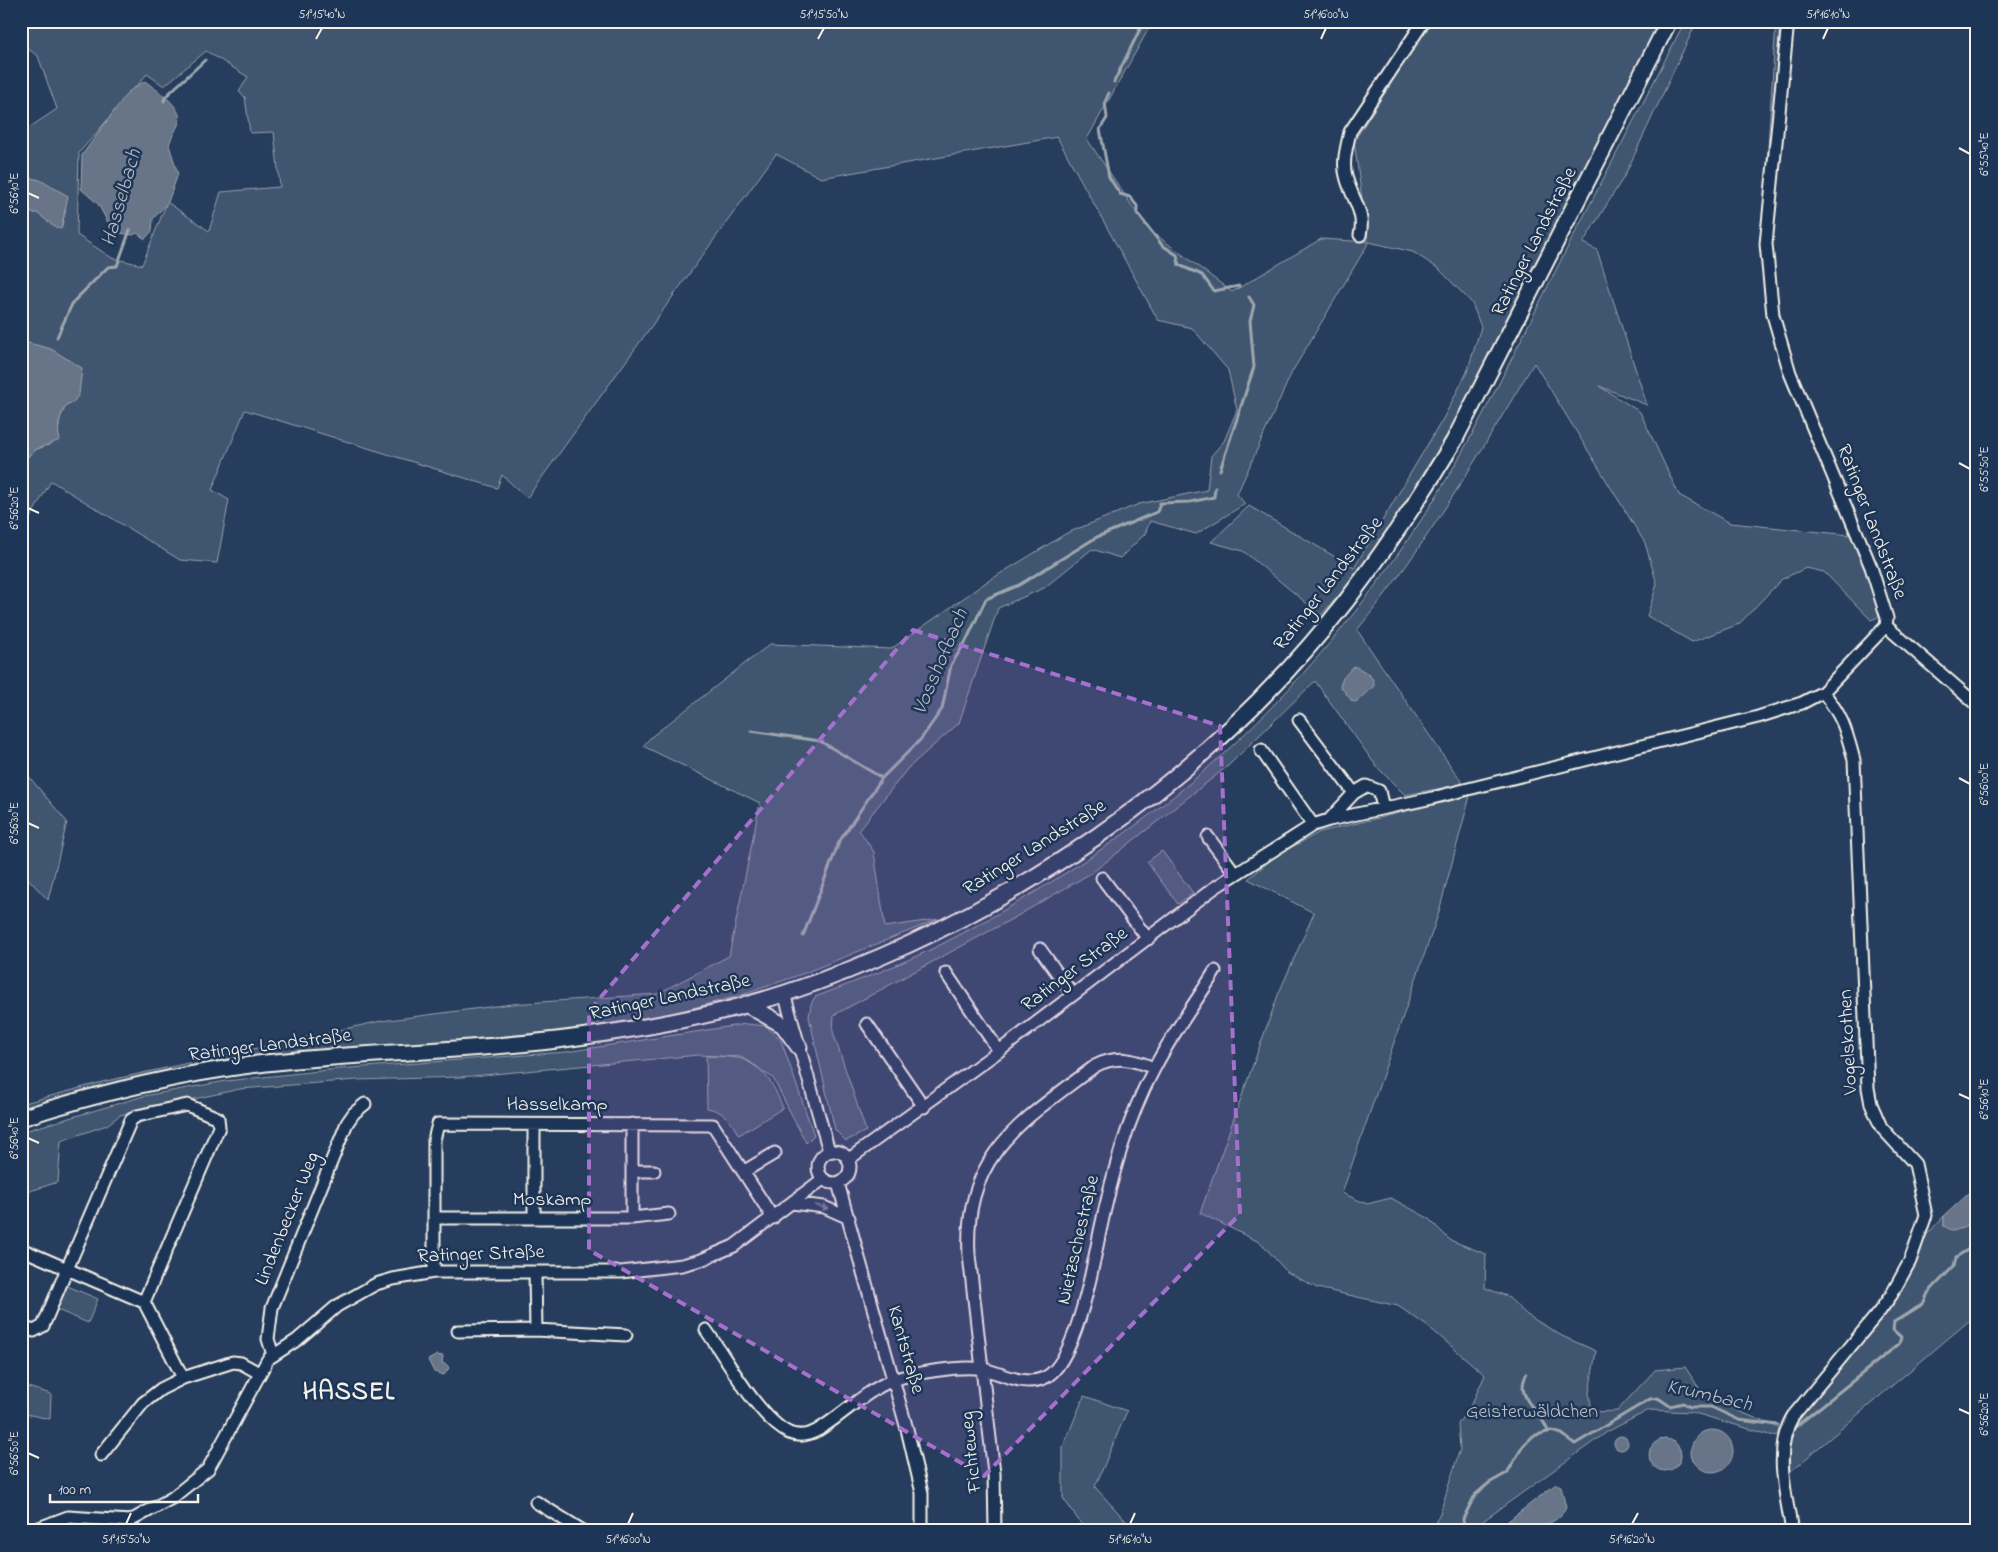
<svg xmlns="http://www.w3.org/2000/svg" width="1998" height="1552" font-family="'Indie Flower',sans-serif">
	<rect width="100%" height="100%" fill="#263d5d"/>
	<filter id="ink" filterUnits="userSpaceOnUse"><feTurbulence type="fractalNoise" baseFrequency=".02" numOctaves="2"/><feDisplacementMap in="SourceGraphic" scale="10" xChannelSelector="R" yChannelSelector="G"/><feConvolveMatrix kernelMatrix="1 2 1 2 8 2 1 2 1" color-interpolation-filters="sRGB"/></filter>
	<g filter="url(#ink)">
		<path fill="#40546f" stroke="#9aa2ac" fill-rule="evenodd" d="M 21,21 L 1153,21 L 1087,139 L 1147,228 L 1232,292 L 1321,239 L 1368,242 L 1354,141 L 1431,21 L 1660,21 L 1449,433 L 1398,522 L 1357,575 L 1321,615 L 1243,551 L 1211,542 L 1249,506 L 1354,568 L 1444,417 L 1467,372 L 1481,327 L 1472,303 L 1439,269 L 1413,252 L 1369,242 L 1292,372 L 1237,494 L 1245,504 L 1196,534 L 1150,521 L 1145,534 L 1120,558 L 1092,549 L 1044,588 L 998,608 L 959,723 L 908,768 L 859,830 L 874,852 L 885,927 L 939,919 L 802,974 L 745,994 L 648,1020 L 560,1031 L 277,1057 L 21,1111 L 21,1104 L 106,1081 L 381,1021 L 512,1004 L 657,994 L 729,956 L 760,803 L 643,746 L 651,737 L 770,644 L 891,649 L 985,583 L 1067,533 L 1139,504 L 1207,490 L 1211,456 L 1224,441 L 1237,410 L 1228,370 L 1192,328 L 1158,320 L 1057,137 L 821,178 L 776,154 L 527,498 L 502,475 L 497,488 L 245,410 L 212,490 L 229,500 L 217,563 L 180,560 L 51,481 L 21,534 L 21,458 L 26,458 L 37,449 L 49,445 L 58,433 L 60,418 L 67,404 L 21,345 L 21,212 L 37,213 L 61,229 L 66,209 C 49,186 50,182 21,176 L 21,133 L 57,109 L 38,56 L 21,44 ZM 206,51 L 248,77 L 239,92 L 245,97 L 250,133 L 274,132 L 280,187 L 221,192 L 209,231 L 167,202 L 142,265 L 112,258 L 77,235 L 79,153 L 147,74 L 164,86 Z
			M 1685,21 L 1697,21 L 1625,175 L 1583,243 L 1597,250 L 1647,405 L 1599,386 L 1640,412 L 1679,495 L 1730,523 L 1851,535 L 1869,574 L 1881,616 L 1871,620 L 1824,572 L 1806,568 L 1782,579 L 1739,624 L 1692,642 L 1647,616 L 1657,584 L 1645,543 L 1534,363 C 1479,454 1425,548 1357,630 L 1463,784 L 1405,795 L 1377,767 L 1315,681 L 1228,766 L 1093,872 L 1012,919 L 834,1015 L 833,1032 L 866,1131 L 846,1141 L 835,1130 L 809,1017 L 811,1004 L 815,997 C 857,981 900,965 940,945 C 1037,895 1141,829 1221,756 C 1291,692 1354,619 1407,541 C 1466,456 1510,361 1557,268 C 1599,186 1643,104 1685,21 Z
			M 1776,21 L 1780,21 L 1770,159 L 1767,163 Z
			M 21,767 L 67,822 L 48,900 L 21,871 Z
			M 1470,796 L 1438,915 L 1342,1193 L 1367,1204 L 1391,1198 L 1428,1218 L 1450,1240 L 1486,1254 L 1485,1288 L 1507,1296 L 1527,1315 L 1562,1336 L 1596,1351 L 1589,1393 L 1592,1412 L 1617,1411 L 1655,1370 L 1685,1367 L 1705,1397 L 1779,1428 L 1777,1437 L 1691,1412 L 1649,1410 L 1607,1432 L 1483,1521 L 1488,1531 L 1431,1531 L 1440,1513 L 1460,1449 L 1458,1424 L 1473,1401 L 1485,1375 L 1430,1328 L 1398,1306 L 1317,1288 L 1287,1272 L 1261,1243 L 1200,1213 L 1278,995 L 1314,913 L 1248,879 L 1277,855 L 1320,832 Z
			M 1162,851 L 1193,893 L 1178,904 L 1147,862 Z
			M 746,1024 L 766,1026 L 781,1040 L 814,1135 L 806,1143 L 773,1078 L 741,1057 L 699,1055 L 461,1077 L 357,1080 L 240,1089 L 120,1115 L 107,1125 L 61,1141 L 58,1182 L 21,1194 L 21,1132 L 144,1096 L 226,1081 L 338,1069 L 566,1052 Z
			M 706,1056 C 717,1057 731,1056 742,1059 C 765,1066 775,1088 783,1108 L 739,1135 C 730,1121 725,1111 707,1108 Z
			M 1977,1214 L 1977,1314 L 1790,1472 L 1789,1439 L 1796,1418 L 1895,1300 L 1914,1265 L 1922,1240 L 1944,1216 L 1944,1226 L 1963,1228 Z
			M 65,1285 L 98,1299 L 88,1323 L 55,1309 Z
			M 21,1385 L 51,1394 L 50,1419 L 21,1413 Z
			M 1084,1396 L 1127,1411 L 1095,1487 L 1135,1531 L 1082,1531 L 1082,1525 L 1063,1498 L 1063,1447 Z"/>
		<path fill="#677588" stroke="#9fa7ae" d="M 145,81 C 156,90 184,106 179,123 C 176,130 171,137 169,145 L 178,174 L 168,202 L 153,219 L 152,231 L 145,239 L 137,233 L 133,235 L 113,232 L 98,204 L 81,189 L 82,155 L 128,92 Z
			M 21,176 L 40,180 L 68,196 L 61,229 L 55,227 L 37,213 L 21,212 Z
			M 29,343 L 51,349 L 82,368 L 79,394 L 73,403 L 67,404 C 60,415 56,427 60,440 L 37,449 L 26,458 L 21,458 L 21,345 Z
			M 1354,666 C 1363,670 1375,676 1374,686 L 1356,702 L 1352,701 L 1340,686 L 1343,678 Z
			M 1977,1186 L 1977,1214 L 1963,1228 L 1953,1231 L 1944,1226 L 1944,1216 Z
			M 437,1355 L 443,1356 L 442,1363 L 447,1365 L 449,1368 L 444,1375 L 434,1372 L 428,1360 Z
			M1691 1451a21 21 0 1 1 42 0a21 21 0 1 1-42 0Z
			M1614 1443a7 7 0 1 1 14 0a7 7 0 1 1-14 0Z
			M1649 1455a16 16 0 1 1 32 0a16 16 0 1 1-32 0Z
			M 1556,1484 L 1561,1486 L 1566,1508 C 1554,1531 1518,1531 1495,1531 Z"/>
		<g fill="none" stroke-linecap="round" stroke-linejoin="round">
			<path stroke="#9fa7ae" stroke-width="3" d="M 228,22 L 229,21
				M 1114,82 L 1144,21
				M 1109,93 L 1105,102 L 1107,118 L 1100,129 L 1109,177 L 1120,194 L 1130,197 L 1137,206 L 1137,213 L 1162,245 L 1177,255 L 1179,265 L 1202,275 L 1214,291 L 1239,286
				M 164,101 L 165,97 L 205,60
				M 57,337 L 73,302 L 108,267 L 117,266 L 130,230
				M 1220,470 L 1254,367 L 1250,321 L 1254,305 L 1249,297
				M 751,731 L 820,741 L 882,778
				M 803,936 L 839,842 L 882,778 L 921,739 L 942,709 L 951,665 L 966,641 L 986,599 L 1019,585 L 1097,537 L 1157,512 L 1160,503 L 1190,502 L 1214,497 L 1215,488
				M 1526,1374 C 1525,1378 1523,1382 1523,1386 C 1523,1405 1544,1414 1548,1432
				M 1794,1428 L 1899,1344 L 1901,1337 L 1893,1330 L 1894,1322 L 1923,1304 L 1928,1293 L 1954,1266 L 1956,1257 L 1969,1249 L 1977,1237
				M 1464,1531 L 1463,1519 L 1475,1495 L 1489,1483 L 1507,1473 L 1523,1446 L 1533,1436 L 1551,1431 L 1562,1434 L 1575,1444 L 1650,1399 L 1658,1398 L 1670,1406 L 1683,1403 L 1690,1407 L 1711,1407 L 1739,1420 L 1778,1425"/>
			<defs>
				<path id="minor" d="M 1360,235 C 1366,212 1351,198 1346,176 C 1342,162 1347,146 1350,132 L 1424,21
					M 1886,626 L 1977,705
					M 1299,720 L 1354,793
					M 1261,750 L 1313,825
					M 1329,820 L 1354,793 L 1366,786 L 1379,791 L 1383,808
					M 1208,837 L 1235,873
					M 1102,878 L 1148,939
					M 1040,949 L 1073,995
					M 946,973 L 999,1051
					M 784,993 L 829,1151
					M 867,1024 L 924,1107
					M 534,1125 L 534,1218
					M818 1167a16 16 0 1 1 32 0a16 16 0 1 1-32 0Z
					M 849,1159 L 999,1051 L 1214,888 L 1313,825 L 1329,820 L 1432,798 L 1758,717 L 1802,703 L 1823,692 L 1886,626 L 1887,618 L 1871,567 L 1790,373 L 1773,315 L 1766,244 L 1788,21
					M 633,1171 L 654,1171
					M 743,1172 L 775,1153
					M 838,1183 L 907,1429 L 922,1493 L 922,1531
					M 792,1203 L 824,1207 L 849,1218
					M 435,1218 L 632,1218 L 669,1214
					M 632,1218 L 632,1124
					M 21,1249 L 67,1269 L 43,1326 L 34,1331 L 21,1327
					M 434,1272 L 434,1140 L 438,1124 L 713,1125 L 773,1218
					M 535,1272 L 536,1330
					M 144,1302 L 219,1127 L 218,1118 L 187,1105 L 137,1116 L 131,1120 L 67,1269 L 144,1302 L 183,1378
					M 706,1330 C 726,1358 759,1419 789,1433 C 799,1437 809,1435 818,1430 C 844,1414 864,1392 893,1380 C 913,1373 962,1365 982,1369 C 1003,1373 1023,1387 1044,1378 C 1075,1365 1093,1267 1099,1236 C 1111,1179 1126,1121 1154,1069 C 1171,1035 1195,1004 1215,971
					M 458,1331 L 536,1330 L 626,1335
					M 273,1355 L 268,1339 L 272,1308 L 347,1123 L 354,1113 L 365,1104
					M 101,1455 L 143,1403 L 161,1389 L 183,1378 L 233,1362 L 241,1363 L 259,1373
					M 536,1502 L 583,1531
					M 31,1531 L 68,1517 L 130,1521 L 172,1498 L 208,1469 L 268,1359 L 297,1340 L 337,1306 L 376,1284 L 393,1279 L 434,1272 L 621,1272 L 682,1265 L 701,1260 L 734,1246 L 823,1179
					M 995,1531 L 994,1473 L 969,1255 C 963,1153 1023,1121 1095,1066 C 1117,1055 1132,1059 1154,1068
					M 1792,1531 C 1786,1495 1773,1449 1793,1416 L 1879,1312 L 1892,1294 L 1910,1261 L 1926,1215 L 1915,1164 L 1881,1127 L 1871,1104 L 1868,1088 L 1854,760 C 1846,730 1843,717 1823,692"/>
				<path id="major" d="M 746,1004 L 783,1025 L 799,1047
					M 21,1118 C 101,1092 183,1073 266,1063 C 362,1052 460,1052 557,1040 C 634,1030 712,1017 786,993 C 1004,920 1206,782 1347,600 C 1386,549 1421,496 1454,441 L 1669,21"/>
			</defs>
			<use href="#minor" stroke="#f4f1e8" stroke-width="15"/>
			<use href="#major" stroke="#f4f1e8" stroke-width="19"/>
			<use href="#minor" stroke="#1d3557" stroke-width="11"/>
			<use href="#major" stroke="#1d3557" stroke-width="15"/>
		</g>
		<defs><path id="oneway-solid" d="M-6-.8H1V-3.2L6.5 0L1 3.2V.8H-6Z" transform="scale(1.25)"/></defs>
		<use fill="#68778a" href="#oneway-solid" transform="translate(822 1207) rotate(15)"/>
	</g>
	<path fill="#a571cd" fill-opacity="0.2" stroke="#a571cd" stroke-width="4" stroke-dasharray="10 6" stroke-linejoin="round" d="M 913,630 L 1220,726 L 1240,1214 L 984,1476 L 589,1250 L 589,1011 Z"/>
	<path fill="none" stroke="#f4f1e8" stroke-width="2" d="M 316,39 L 322,28M 818,39 L 824,28M 1321,39 L 1326,28M 1823,39 L 1828,28M 1959,148 L 1970,154M 28,193 L 39,198M 1959,463 L 1970,469M 28,508 L 39,513M 1959,778 L 1970,784M 28,823 L 39,828M 1959,1094 L 1970,1099M 28,1138 L 39,1143M 1959,1409 L 1970,1414M 28,1453 L 39,1458M 126,1524 L 131,1513M 628,1524 L 633,1513M 1130,1524 L 1135,1513M 1632,1524 L 1638,1513"/>
	<g text-anchor="middle" dominant-baseline="central" stroke-width="5" stroke-linejoin="round" paint-order="stroke">
		<g font-size="20" fill="#f4f1e8" stroke="#1d3557">
			<text transform="translate(1535 242) rotate(-63)">Ratinger Landstraße</text>
			<text transform="translate(1871 522) rotate(69)">Ratinger Landstraße</text>
			<text transform="translate(1329 584) rotate(-52)">Ratinger Landstraße</text>
			<text transform="translate(1035 848) rotate(-32)">Ratinger Landstraße</text>
			<text transform="translate(1075 970) rotate(-37)">Ratinger Straße</text>
			<text transform="translate(670 998) rotate(-12)">Ratinger Landstraße</text>
			<text transform="translate(1849 1042) rotate(-93)">Vogelskothen</text>
			<text transform="translate(270 1046) rotate(-7)">Ratinger Landstraße</text>
			<text x="557" y="1105">Hasselkamp</text>
			<text x="552" y="1200">Moskamp</text>
			<text transform="translate(288 1219) rotate(-68)">Lindenbecker Weg</text>
			<text transform="translate(1079 1240) rotate(-77)">Nietzschestraße</text>
			<text transform="translate(481 1255) rotate(-2)">Ratinger Straße</text>
			<text transform="translate(905 1350) rotate(74)">Kantstraße</text>
			<text transform="translate(972 1452) rotate(-96)">Fichteweg</text>
		</g>
		<g font-size="20" fill="#bec2c4" stroke="#1d3557">
			<text x="1532" y="1412">Geisterwäldchen</text>
		</g>
		<g font-size="21" font-style="italic" fill="#bcbfc2" stroke="#1d3557">
			<text transform="translate(122 198) rotate(-74)">Hasselbach</text>
			<text transform="translate(941 662) rotate(-67)">Vosshofbach</text>
			<text transform="translate(1709 1396) rotate(13)">Krumbach</text>
		</g>
		<g font-size="25" font-weight="bold" letter-spacing="1" fill="#f4f1e8" stroke="#1d3557">
			<text x="349" y="1393">HASSEL</text>
		</g>
	</g>
	<rect width="1998" height="1552" fill="none" stroke="#1d3557" stroke-width="55"/>
	<path d="M50 1494v8h148v-8" fill="none" stroke="#f4f1e8" stroke-width="2.5"/>
	<text x="58" y="1494" font-size="15" fill="#f4f1e8" stroke="#1d3557" stroke-width="4" paint-order="stroke">100 m</text>
	<rect x="28" y="28" width="1942" height="1496" fill="none" stroke="#f4f1e8" stroke-width="2"/>
	<g font-size="12" text-anchor="middle" fill="#f4f1e8">
		<text x="322" y="18">51°15'40"N</text>
		<text x="824" y="18">51°15'50"N</text>
		<text x="1326" y="18">51°16'00"N</text>
		<text x="1828" y="18">51°16'10"N</text>
		<text transform="translate(1984 154) rotate(-90)" y="4">6°55'40"E</text>
		<text transform="translate(14 193) rotate(-90)" y="4">6°56'10"E</text>
		<text transform="translate(1984 469) rotate(-90)" y="4">6°55'50"E</text>
		<text transform="translate(14 508) rotate(-90)" y="4">6°56'20"E</text>
		<text transform="translate(1984 784) rotate(-90)" y="4">6°56'00"E</text>
		<text transform="translate(14 823) rotate(-90)" y="4">6°56'30"E</text>
		<text transform="translate(1984 1099) rotate(-90)" y="4">6°56'10"E</text>
		<text transform="translate(14 1138) rotate(-90)" y="4">6°56'40"E</text>
		<text transform="translate(1984 1414) rotate(-90)" y="4">6°56'20"E</text>
		<text transform="translate(14 1453) rotate(-90)" y="4">6°56'50"E</text>
		<text x="126" y="1543">51°15'50"N</text>
		<text x="628" y="1543">51°16'00"N</text>
		<text x="1130" y="1543">51°16'10"N</text>
		<text x="1632" y="1543">51°16'20"N</text>
	</g>
</svg>
